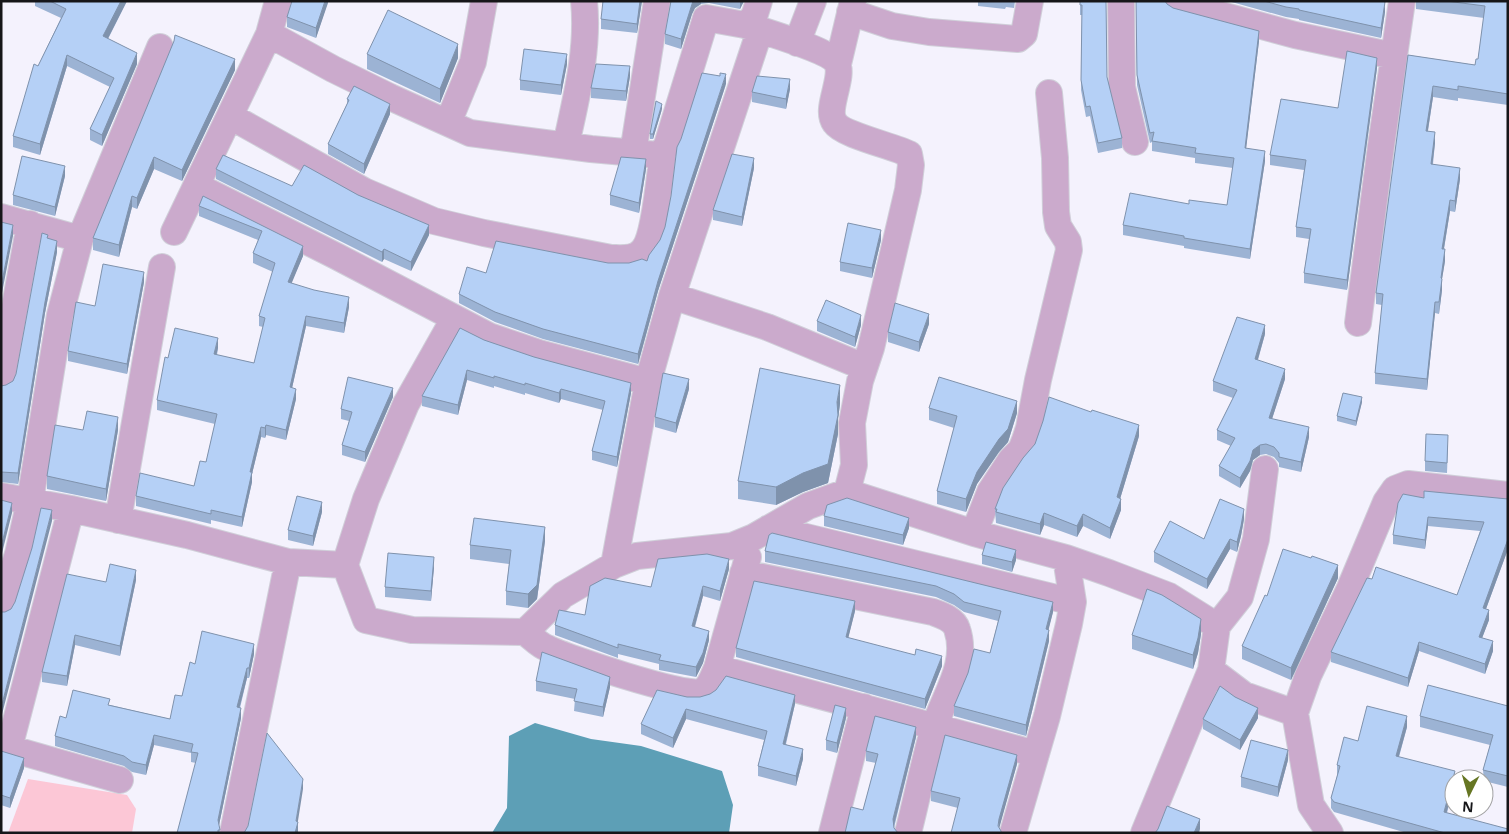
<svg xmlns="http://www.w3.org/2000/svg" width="1509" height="834" font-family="'Open Sans',sans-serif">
	<rect width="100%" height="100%" fill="#f4f2fd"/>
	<path fill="#fcc7d6" d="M 28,779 L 127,795 L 136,809 L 132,833 L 8,833 Z"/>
	<path fill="#5d9fb6" d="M 535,723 L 591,739 L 641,746 L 722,771 L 733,805 L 729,833 L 492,833 L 507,808 L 509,736 Z"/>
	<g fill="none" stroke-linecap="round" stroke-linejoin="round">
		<defs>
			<path id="street" d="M 1121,1 L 1122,87 L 1135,142
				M 1177,3 L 1295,35 L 1394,56
				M 850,12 L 892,26 L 929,32 L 1018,39 L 1024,34 L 1030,1
				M 745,25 C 762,31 829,50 837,63 C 841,71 837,84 835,93 C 833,102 829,115 835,123 C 843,135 893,146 909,154 L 911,165 L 908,190 L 871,348 L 860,381 L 852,423 L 854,465 L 847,492
				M 269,34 L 333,69 L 390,97 L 470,133 L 591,149 L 658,155 L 663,152 L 667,145 L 706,18 L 745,25 L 754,17 L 759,1
				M 797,43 L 813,1
				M 838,64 L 853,1
				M 230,116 L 364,191 L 434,221 L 484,233 L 611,258 C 622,258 635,260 643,250 C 655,237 660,172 663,152
				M 448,123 L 473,62 L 484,1
				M 566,145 C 576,98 589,50 584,1
				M 633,153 L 657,1
				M 197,186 L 336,256 L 489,336 L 539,353 L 648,382
				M 1,217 L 80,239
				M 174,232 L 269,34 L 278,1
				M 672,296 L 767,327 L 864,367
				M 1358,323 L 1381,146 L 1402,1
				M 1,382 L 30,224
				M 1,496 L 71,509 L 187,535 L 288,562 L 345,565 L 366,620 L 412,630 L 525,632 L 563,595 L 614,565 L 637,556 L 732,546 L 754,537 L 808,506 L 847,492 L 974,533 L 1066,558 L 1109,573 L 1169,596 L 1217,626 L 1211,670 L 1244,695 L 1295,713 L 1311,805 L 1330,833
				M 118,520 L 162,267
				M 769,528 L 1073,602
				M 974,533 L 990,492 L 1011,460 L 1021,450 L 1025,440 L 1029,428 L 1038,380 L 1069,250 L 1068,242 L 1058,226 L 1056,212 L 1055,158 L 1049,93
				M 345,565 L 366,499 L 406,404 L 454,319
				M 614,565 L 648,382 L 672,296 L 760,30
				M 743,573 L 933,612 C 941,615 954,619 957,629 C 969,664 944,696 934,728 C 924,762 917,798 908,833
				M 1,608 L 18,554 L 30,501 L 60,315 L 80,239 L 160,47
				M 1217,626 L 1240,597 L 1256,539 L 1265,469
				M 525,632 C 532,637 539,645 547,648 C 566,658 684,697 700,692 C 710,689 713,676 717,668 L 748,557
				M 717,668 L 1036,754
				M 1295,713 L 1308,676 L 1350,588 L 1386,502 L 1395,489 L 1408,484 L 1508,495
				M 1,746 L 120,780
				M 9,748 L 71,509
				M 233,833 L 288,562
				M 832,833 L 864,707
				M 1013,833 L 1047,716 L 1069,624 L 1073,602 L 1066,558
				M 1144,833 L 1211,670"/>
		</defs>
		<use href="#street" stroke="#d0cfd9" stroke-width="28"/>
		<use href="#street" stroke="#cbaacc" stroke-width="26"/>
	</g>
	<path fill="#9cb3d4" d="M 35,1 L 127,1 L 108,39 L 137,64 L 102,146 L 90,140 L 90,129 L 110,87 L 67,66 L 40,155 L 13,147 L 13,136 L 38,66 L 61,18 L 35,6 Z
		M 328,1 L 316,38 L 287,27 L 287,17 Z
		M 642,1 L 637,33 L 601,29 L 601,19 Z
		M 671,1 L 744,1 L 740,9 L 709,3 L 701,4 L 695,8 L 692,14 L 681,49 L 665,44 L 665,34 Z
		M 978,1 L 1015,1 L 1014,8 L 1006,7 L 1005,9 L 978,6 Z
		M 1080,1 L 1106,1 L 1107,77 L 1122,138 L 1122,148 L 1098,153 L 1090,116 L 1086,117 L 1081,90 L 1082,15 L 1080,15 Z
		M 1136,1 L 1167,4 L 1173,8 L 1259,41 L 1246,148 L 1265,161 L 1250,259 L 1184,248 L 1184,246 L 1123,235 L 1123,225 L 1189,204 L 1227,205 L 1233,168 L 1195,163 L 1195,158 L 1152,151 L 1152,142 L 1150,143 L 1137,85 Z
		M 1228,1 L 1383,1 L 1385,12 L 1381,38 L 1299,20 L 1299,19 L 1286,17 Z
		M 1416,1 L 1508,1 L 1508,105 L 1458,98 L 1458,101 L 1433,97 L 1428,131 L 1435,143 L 1433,164 L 1460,179 L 1455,212 L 1450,211 L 1444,249 L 1445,261 L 1442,279 L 1442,290 L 1439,314 L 1435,313 L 1427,390 L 1375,384 L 1375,373 L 1382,305 L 1376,304 L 1376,293 L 1408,55 L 1475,65 L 1478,59 L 1484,18 L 1416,9 Z
		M 174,41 L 235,70 L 182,181 L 154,169 L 137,209 L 132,207 L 119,257 L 93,250 L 93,238 Z
		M 367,54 L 458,58 L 440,103 L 367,69 Z
		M 567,64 L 561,95 L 520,90 L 520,80 Z
		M 1377,68 L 1347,290 L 1304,283 L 1304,273 L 1309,239 L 1296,237 L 1296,227 L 1304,170 L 1270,165 L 1270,155 L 1338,108 Z
		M 630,76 L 626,101 L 591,98 L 591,88 Z
		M 726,84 L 658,291 L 638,364 L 543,339 L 495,322 L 459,303 L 459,294 L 486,273 L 608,263 L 629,263 L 647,261 L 660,240 Z
		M 790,89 L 786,109 L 752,102 L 752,92 Z
		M 347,99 L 390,114 L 364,174 L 328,154 L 328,144 L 347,104 Z
		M 662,109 L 653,139 L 650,139 L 650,134 Z
		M 754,168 L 742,226 L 713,220 L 713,210 Z
		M 216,169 L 292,186 L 429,235 L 411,271 L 384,259 L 382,262 L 216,179 Z
		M 646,169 L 639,213 L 610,205 L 610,195 Z
		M 65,176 L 55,216 L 13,205 L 13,195 Z
		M 203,196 L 303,256 L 291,283 L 349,307 L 344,333 L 306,326 L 292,388 L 296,399 L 286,440 L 266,435 L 265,438 L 261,437 L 252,474 L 252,482 L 242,527 L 211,520 L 211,524 L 136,506 L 136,496 L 194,486 L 206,462 L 215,424 L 157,410 L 157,400 L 168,358 L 218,348 L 217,355 L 254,363 L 263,327 L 259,326 L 259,316 L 273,272 L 253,263 L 253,253 L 258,240 L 199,216 L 199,206 Z
		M 48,238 L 57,252 L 45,313 L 18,484 L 1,482 L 1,386 L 6,385 L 13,381 L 16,374 Z
		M 881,240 L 872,278 L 840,271 L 840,262 Z
		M 144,282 L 127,374 L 68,361 L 68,351 L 95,306 Z
		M 817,321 L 861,325 L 855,347 L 817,331 Z
		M 929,324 L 919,352 L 888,342 L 888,332 Z
		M 1265,334 L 1258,360 L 1285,379 L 1272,419 L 1309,437 L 1301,472 L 1279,467 L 1279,463 L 1274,457 L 1266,454 L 1260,455 L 1253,460 L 1250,471 L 1240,488 L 1219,476 L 1219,466 L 1231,446 L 1217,440 L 1217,430 L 1233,398 L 1213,391 L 1213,381 Z
		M 484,340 L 631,393 L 617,467 L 592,460 L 592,451 L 603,410 L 561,399 L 559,403 L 525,393 L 525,395 L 494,386 L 494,388 L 467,380 L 458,415 L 422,406 L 422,396 Z
		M 689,389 L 676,433 L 655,427 L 655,417 Z
		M 393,397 L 365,462 L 342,455 L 342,445 L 349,421 L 341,419 L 341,409 Z
		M 1362,402 L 1356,426 L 1337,421 L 1337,416 Z
		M 840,404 L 838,419 L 838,434 L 828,483 L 803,492 L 776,505 L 738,499 L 738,481 Z
		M 929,408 L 1017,413 L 1008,442 L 999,452 L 977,484 L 966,512 L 937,504 L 937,491 L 954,428 L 929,420 Z
		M 83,430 L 118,430 L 106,501 L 47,489 L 47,476 Z
		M 1139,436 L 1120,499 L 1121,510 L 1110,539 L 1083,526 L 1077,537 L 1044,525 L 1040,535 L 996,523 L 995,509 Z
		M 1448,445 L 1447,473 L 1425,471 L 1425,461 Z
		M 1424,498 L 1508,499 L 1508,549 L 1486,609 L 1489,620 L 1482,638 L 1493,651 L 1485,674 L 1419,651 L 1408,687 L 1331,662 L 1331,652 L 1372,579 L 1457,595 L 1480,531 L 1428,526 L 1425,549 L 1393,544 L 1393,535 Z
		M 322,512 L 313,546 L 288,540 L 288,530 Z
		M 824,516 L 909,528 L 903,545 L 824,526 Z
		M 1244,519 L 1241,536 L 1237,552 L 1230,549 L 1207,589 L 1154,562 L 1154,552 L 1204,539 Z
		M 769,535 L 1053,612 L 1048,630 L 1049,641 L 1026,736 L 954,716 L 954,706 L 990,653 L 998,621 L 964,612 L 954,605 L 936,597 L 765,562 L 765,551 Z
		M 545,541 L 537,599 L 528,608 L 506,605 L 506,591 L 509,564 L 470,559 L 470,545 Z
		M 982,555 L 1016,560 L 1012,572 L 982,564 Z
		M 434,567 L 431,601 L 385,597 L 385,587 Z
		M 729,569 L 720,601 L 703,596 L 695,627 L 709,640 L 703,663 L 696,677 L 659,670 L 659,664 L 618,654 L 618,658 L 555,635 L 555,625 L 585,615 L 651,587 Z
		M 1338,578 L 1291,680 L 1242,659 L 1242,646 L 1267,596 Z
		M 136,580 L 120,656 L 75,645 L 67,686 L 42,682 L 42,672 L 106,582 Z
		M 855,611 L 848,638 L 942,666 L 925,709 L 736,657 L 736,648 Z
		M 1201,634 L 1198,653 L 1193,669 L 1132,649 L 1132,635 Z
		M 254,654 L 249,678 L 247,678 L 240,708 L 241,718 L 219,825 L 220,833 L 177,833 L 196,763 L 191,762 L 191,753 L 154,745 L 146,775 L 132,772 L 124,766 L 55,746 L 55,736 L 110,705 L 170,719 L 182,696 L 195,664 Z
		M 536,681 L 610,687 L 603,717 L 574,711 L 575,699 L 536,691 Z
		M 687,697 L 795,704 L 786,744 L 803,759 L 796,786 L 758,776 L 758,766 L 764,740 L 686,719 L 673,748 L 641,734 L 641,724 Z
		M 1508,706 L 1508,787 L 1484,781 L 1483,770 L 1490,745 L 1420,727 L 1420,716 Z
		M 846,718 L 837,753 L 826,750 L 826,740 Z
		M 1258,718 L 1240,750 L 1203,729 L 1203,719 Z
		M 1407,727 L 1399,757 L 1455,779 L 1454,779 L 1454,785 L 1447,813 L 1508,833 L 1407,833 L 1334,812 L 1331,808 L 1331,798 L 1337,776 L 1337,765 L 1358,741 Z
		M 916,737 L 894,828 L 863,810 L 876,763 L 866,761 L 866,751 Z
		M 1,751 L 24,768 L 10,808 L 1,805 Z
		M 1288,760 L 1278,797 L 1241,787 L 1241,777 Z
		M 1017,764 L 999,827 L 958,808 L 931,801 L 931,791 Z"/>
	<path fill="#7f92ac" d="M 121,1 L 127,1 L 103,48 L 103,36 Z
		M 325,1 L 328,1 L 328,3 L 316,38 L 316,28 Z
		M 640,1 L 642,1 L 637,33 L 637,24 Z
		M 693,1 L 701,1 L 701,4 L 695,8 L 692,14 L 681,49 L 681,39 Z
		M 740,1 L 744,1 L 740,9 Z
		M 1385,2 L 1385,12 L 1381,38 L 1381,28 Z
		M 1259,31 L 1259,41 L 1245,158 L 1245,148 Z
		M 458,44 L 458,58 L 440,103 L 440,89 Z
		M 137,53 L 137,64 L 102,146 L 102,135 Z
		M 567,54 L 567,64 L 561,95 L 561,85 Z
		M 67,55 L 67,66 L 40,155 L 40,144 Z
		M 1377,58 L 1377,68 L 1347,290 L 1347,280 Z
		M 235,59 L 235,70 L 182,181 L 182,170 Z
		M 630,66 L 630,76 L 626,101 L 626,91 Z
		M 726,74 L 726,84 L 658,291 L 638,364 L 638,354 L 658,281 Z
		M 790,79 L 790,89 L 786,109 L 786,99 Z
		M 1433,86 L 1433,97 L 1426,142 L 1426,131 Z
		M 390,104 L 390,114 L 364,174 L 364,164 Z
		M 662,104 L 662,109 L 653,139 L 653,134 Z
		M 1435,132 L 1435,143 L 1431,175 L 1431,164 Z
		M 1265,151 L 1265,161 L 1250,259 L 1250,249 Z
		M 154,157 L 154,169 L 137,209 L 137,198 Z
		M 754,158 L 754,168 L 742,226 L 742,217 Z
		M 646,159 L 646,169 L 639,213 L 639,203 Z
		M 65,166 L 65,176 L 55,216 L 55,207 Z
		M 1460,168 L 1460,179 L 1455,212 L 1455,201 Z
		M 132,196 L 132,207 L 119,257 L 119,245 Z
		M 1450,200 L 1450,211 L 1442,260 L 1442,249 Z
		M 13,225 L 13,236 L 1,298 L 1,287 Z
		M 429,225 L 429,235 L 411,271 L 411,262 Z
		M 881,230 L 881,240 L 872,278 L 872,268 Z
		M 57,241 L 57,252 L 45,313 L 18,484 L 18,473 L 45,302 Z
		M 303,246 L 303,256 L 288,292 L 288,282 Z
		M 384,249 L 384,259 L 382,262 L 382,252 Z
		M 1445,249 L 1445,261 L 1442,279 L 1442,290 L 1439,314 L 1441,278 Z
		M 144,272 L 144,282 L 127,374 L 127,364 Z
		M 349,297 L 349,307 L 344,333 L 344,323 Z
		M 1435,302 L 1435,313 L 1427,390 L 1427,379 Z
		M 929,314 L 929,324 L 919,352 L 919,342 Z
		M 861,315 L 861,325 L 855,347 L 855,337 Z
		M 306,316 L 306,326 L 290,397 L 290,387 Z
		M 1265,325 L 1265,334 L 1255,369 L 1255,359 Z
		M 218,338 L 218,348 L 214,364 L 214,354 Z
		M 1285,369 L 1285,379 L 1269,428 L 1269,418 Z
		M 467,370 L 467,380 L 458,415 L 458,405 Z
		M 689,379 L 689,389 L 676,433 L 676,423 Z
		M 631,383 L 631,393 L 617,467 L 617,457 Z
		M 840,385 L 840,404 L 838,419 L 838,434 L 828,483 L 803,492 L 776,505 L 776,487 L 837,402 Z
		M 393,388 L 393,397 L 365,462 L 365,452 Z
		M 296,389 L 296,399 L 286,440 L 286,430 Z
		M 561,389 L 561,399 L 559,403 L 559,393 Z
		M 1362,397 L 1362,402 L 1356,426 L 1356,421 Z
		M 1017,401 L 1017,413 L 1008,442 L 999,452 L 977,484 L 966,512 L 966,499 L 977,472 Z
		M 118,417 L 118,430 L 106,501 L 106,489 Z
		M 266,425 L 266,435 L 265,438 L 265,428 Z
		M 1139,425 L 1139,436 L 1117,509 L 1117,497 Z
		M 261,427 L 261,437 L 252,474 L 252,482 L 242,527 L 242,517 L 250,472 Z
		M 1309,427 L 1309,437 L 1301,472 L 1301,462 Z
		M 1260,445 L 1260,455 L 1253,460 L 1250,471 L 1240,488 L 1240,478 L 1253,450 Z
		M 1121,499 L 1121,510 L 1110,539 L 1110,528 Z
		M 322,502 L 322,512 L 313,546 L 313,536 Z
		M 12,503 L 12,513 L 1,557 L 1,547 Z
		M 1244,509 L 1244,519 L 1241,536 L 1237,552 L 1237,542 Z
		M 52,510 L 52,521 L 1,718 L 1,708 Z
		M 1044,513 L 1044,525 L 1040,535 L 1040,524 Z
		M 1083,514 L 1083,526 L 1077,537 L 1077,526 Z
		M 1428,517 L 1428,526 L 1425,549 L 1425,540 Z
		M 909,518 L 909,528 L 903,545 L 903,535 Z
		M 545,527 L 545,541 L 537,599 L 528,608 L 528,594 Z
		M 1230,539 L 1230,549 L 1207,589 L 1207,579 Z
		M 1508,539 L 1508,549 L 1483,617 L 1483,608 Z
		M 1016,550 L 1016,560 L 1012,572 L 1012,562 Z
		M 434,557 L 434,567 L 431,601 L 431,591 Z
		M 729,559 L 729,569 L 720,601 L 720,591 Z
		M 1338,565 L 1338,578 L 1291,680 L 1291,668 Z
		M 136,570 L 136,580 L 120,656 L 120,646 Z
		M 703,586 L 703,596 L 692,636 L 692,626 Z
		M 855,601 L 855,611 L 846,647 L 846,637 Z
		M 1053,602 L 1053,612 L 1046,640 L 1046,629 Z
		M 1489,610 L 1489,620 L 1479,646 L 1479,637 Z
		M 1201,619 L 1201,634 L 1198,653 L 1193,669 L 1193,655 Z
		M 1049,630 L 1049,641 L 1026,736 L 1026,725 Z
		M 709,631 L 709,640 L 703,663 L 696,677 L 696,667 Z
		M 75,635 L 75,645 L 67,686 L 67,676 Z
		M 1493,641 L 1493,651 L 1485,674 L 1485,664 Z
		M 1419,642 L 1419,651 L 1408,687 L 1408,678 Z
		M 254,644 L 254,654 L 249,678 L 249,668 Z
		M 942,656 L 942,666 L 925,709 L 925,699 Z
		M 247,668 L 247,678 L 237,717 L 237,707 Z
		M 610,677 L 610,687 L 603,717 L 603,707 Z
		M 795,695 L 795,704 L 783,754 L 783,744 Z
		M 241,708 L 241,718 L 218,830 L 218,820 Z
		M 846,708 L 846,718 L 837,753 L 837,743 Z
		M 1258,708 L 1258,718 L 1240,750 L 1240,740 Z
		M 686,709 L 686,719 L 673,748 L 673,738 Z
		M 1407,716 L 1407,727 L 1396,766 L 1396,756 Z
		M 916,727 L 916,737 L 893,829 L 893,819 Z
		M 154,735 L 154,745 L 146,775 L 146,765 Z
		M 803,749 L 803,759 L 796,786 L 796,776 Z
		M 1288,750 L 1288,760 L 1278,797 L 1278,787 Z
		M 1017,755 L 1017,764 L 999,829 L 999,819 Z
		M 24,758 L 24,768 L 10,808 L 10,798 Z
		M 1455,771 L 1454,785 L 1444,822 L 1444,812 Z
		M 303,779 L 303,789 L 297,827 L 298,822 L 298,833 L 295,833 L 296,821 Z
		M 1200,819 L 1200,829 L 1199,833 L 1194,833 Z"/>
	<path fill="#b5d0f6" stroke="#7f92ac" d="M 50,1 L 121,1 L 103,36 L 137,53 L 102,135 L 90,129 L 114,78 L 67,55 L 40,144 L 13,136 L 34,64 L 38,66 L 66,9 Z
		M 292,1 L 325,1 L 316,28 L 287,17 Z
		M 603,1 L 640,1 L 637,24 L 601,19 Z
		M 671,1 L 693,1 L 681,39 L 665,34 Z
		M 1080,1 L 1106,1 L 1107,77 L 1122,138 L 1098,143 L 1090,106 L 1086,107 L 1081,80 L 1082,5 L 1080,5 Z
		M 1136,1 L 1165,1 L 1167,4 L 1173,8 L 1259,31 L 1245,148 L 1265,151 L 1250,249 L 1184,238 L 1184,236 L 1123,225 L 1130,193 L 1189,204 L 1189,200 L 1227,205 L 1234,158 L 1195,153 L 1196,148 L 1152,141 L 1154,132 L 1150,133 L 1137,75 Z
		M 1264,1 L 1383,1 L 1385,2 L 1381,28 L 1299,10 L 1299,9 L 1286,7 Z
		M 1446,1 L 1508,1 L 1508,94 L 1458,86 L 1458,90 L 1433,86 L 1426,131 L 1435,132 L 1431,164 L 1460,168 L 1455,201 L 1450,200 L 1442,249 L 1445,249 L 1441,278 L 1442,279 L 1439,302 L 1435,302 L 1427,379 L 1375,373 L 1383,294 L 1376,293 L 1408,55 L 1475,65 L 1476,59 L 1478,59 L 1485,6 Z
		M 388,10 L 458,44 L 440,89 L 367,54 Z
		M 175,35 L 235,59 L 182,170 L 154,157 L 137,198 L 132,196 L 119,245 L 93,238 L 174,41 Z
		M 524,49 L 567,54 L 561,85 L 520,80 Z
		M 1347,51 L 1377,58 L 1347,280 L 1304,273 L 1311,229 L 1296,227 L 1306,160 L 1270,155 L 1281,99 L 1338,108 Z
		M 596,64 L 630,66 L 626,91 L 591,88 Z
		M 702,73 L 720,76 L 720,73 L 726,74 L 658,281 L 638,354 L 543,329 L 495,312 L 459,294 L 467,267 L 486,273 L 496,241 L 608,263 L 629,263 L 642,259 L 647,261 L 649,255 L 660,240 L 665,227 L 671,196 L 677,147 L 681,139 Z
		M 757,76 L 790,79 L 786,99 L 752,92 Z
		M 354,86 L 390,104 L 364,164 L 328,144 L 349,100 L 347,99 Z
		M 656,101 L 662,104 L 653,134 L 650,134 Z
		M 732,154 L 754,158 L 742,217 L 713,210 Z
		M 223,155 L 292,186 L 304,165 L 358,195 L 429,225 L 411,262 L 384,249 L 382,252 L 216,169 Z
		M 22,156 L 65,166 L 55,207 L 13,195 Z
		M 621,157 L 646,159 L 639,203 L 610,195 Z
		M 203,196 L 303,246 L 288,282 L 314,290 L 349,297 L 344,323 L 306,316 L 290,387 L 296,389 L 286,430 L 266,425 L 265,428 L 261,427 L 250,472 L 252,472 L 242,517 L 211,510 L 211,514 L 136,496 L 140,473 L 194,486 L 200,461 L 206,462 L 217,414 L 157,400 L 165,357 L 168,358 L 175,328 L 218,338 L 214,354 L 254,363 L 265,318 L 259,316 L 275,263 L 253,253 L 262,231 L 199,206 Z
		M 1,222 L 13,225 L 1,287 Z
		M 848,223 L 881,230 L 872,268 L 840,262 Z
		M 42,233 L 48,235 L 47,238 L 57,241 L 45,302 L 18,473 L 1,472 L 1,386 L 6,385 L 13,381 L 16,374 Z
		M 103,264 L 144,272 L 127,364 L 68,351 L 76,302 L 95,306 Z
		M 826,300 L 861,315 L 855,337 L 817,321 Z
		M 895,303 L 929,314 L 919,342 L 888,332 Z
		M 1237,317 L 1265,325 L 1255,359 L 1285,369 L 1269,418 L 1309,427 L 1301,462 L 1279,457 L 1279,453 L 1274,447 L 1266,444 L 1260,445 L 1253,450 L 1250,461 L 1240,478 L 1219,466 L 1235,438 L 1217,430 L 1237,390 L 1213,381 Z
		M 460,328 L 484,340 L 534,357 L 631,383 L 617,457 L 592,451 L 605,401 L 561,389 L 559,393 L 525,383 L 525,385 L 494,376 L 494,378 L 467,370 L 458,405 L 422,396 Z
		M 760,368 L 840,385 L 837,402 L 838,415 L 828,464 L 803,473 L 776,487 L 738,481 Z
		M 663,373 L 689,379 L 676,423 L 655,417 Z
		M 348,377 L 393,388 L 365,452 L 342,445 L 352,412 L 341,409 Z
		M 939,377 L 1017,401 L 1008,429 L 999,439 L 977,472 L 966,499 L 937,491 L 957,416 L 929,408 Z
		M 1343,393 L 1362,397 L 1356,421 L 1337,416 Z
		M 1049,397 L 1091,412 L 1092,410 L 1139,425 L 1117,497 L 1121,499 L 1110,528 L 1083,514 L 1077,526 L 1044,513 L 1040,524 L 996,512 L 997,509 L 995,509 L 1003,488 L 1023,458 L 1035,444 L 1043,421 Z
		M 87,411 L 118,417 L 106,489 L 47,476 L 55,425 L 83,430 Z
		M 1426,434 L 1448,435 L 1447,463 L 1425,461 Z
		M 1424,491 L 1508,499 L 1508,539 L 1483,608 L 1489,610 L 1479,637 L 1493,641 L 1485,664 L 1419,642 L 1408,678 L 1331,652 L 1367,578 L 1372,579 L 1376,567 L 1457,595 L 1484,522 L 1428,517 L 1425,540 L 1393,535 L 1398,503 L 1403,494 L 1424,498 Z
		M 297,496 L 322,502 L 313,536 L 288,530 Z
		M 847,498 L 909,518 L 903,535 L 824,516 L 827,505 Z
		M 1220,499 L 1244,509 L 1241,526 L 1237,542 L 1230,539 L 1207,579 L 1154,552 L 1170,521 L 1204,539 Z
		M 1,500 L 12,503 L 1,547 Z
		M 41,508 L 52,510 L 1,708 L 1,612 L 5,612 L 11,609 L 15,602 L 32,548 Z
		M 474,518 L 545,527 L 537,585 L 528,594 L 506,591 L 511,550 L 470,545 Z
		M 772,533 L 1053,602 L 1046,629 L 1049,630 L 1026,725 L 954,706 L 968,673 L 974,649 L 990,653 L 1001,611 L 964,602 L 954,594 L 936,586 L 765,551 L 769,535 Z
		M 986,542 L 1016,550 L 1012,562 L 982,555 Z
		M 1283,549 L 1311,558 L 1312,556 L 1338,565 L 1291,668 L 1242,646 L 1265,595 L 1267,596 Z
		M 388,553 L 434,557 L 431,591 L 385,587 Z
		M 707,554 L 729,559 L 720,591 L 703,586 L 692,626 L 709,631 L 703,653 L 696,667 L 659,660 L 661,655 L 618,644 L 618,648 L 555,625 L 559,610 L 585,615 L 590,586 L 605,578 L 651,587 L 658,559 Z
		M 110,564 L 136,570 L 120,646 L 75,635 L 67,676 L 42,672 L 67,574 L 106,582 Z
		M 754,581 L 855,601 L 846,637 L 915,655 L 916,649 L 942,656 L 925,699 L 736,648 Z
		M 1147,589 L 1162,595 L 1201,619 L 1198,638 L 1193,655 L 1132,635 Z
		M 202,631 L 254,644 L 249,668 L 247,668 L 237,707 L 241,708 L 218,820 L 220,830 L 218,830 L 218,833 L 177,833 L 198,753 L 191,752 L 193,744 L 154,735 L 146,765 L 132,762 L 124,756 L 55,736 L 60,716 L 66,718 L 73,690 L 110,699 L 108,705 L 170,719 L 175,695 L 182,696 L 190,662 L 195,664 Z
		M 542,652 L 610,677 L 603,707 L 574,701 L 577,689 L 536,681 Z
		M 726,676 L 795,695 L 783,744 L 803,749 L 796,776 L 758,766 L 767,731 L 686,709 L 673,738 L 641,724 L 657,690 L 687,697 L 700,697 L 710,694 L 716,690 Z
		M 1428,685 L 1508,706 L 1508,776 L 1483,770 L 1493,735 L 1420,716 Z
		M 1220,686 L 1235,697 L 1258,708 L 1240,740 L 1203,719 Z
		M 835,705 L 846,708 L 837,743 L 826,740 Z
		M 1367,706 L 1407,716 L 1396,756 L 1455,771 L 1444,812 L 1508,829 L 1508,833 L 1445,833 L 1334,802 L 1331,798 L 1340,766 L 1337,765 L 1344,737 L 1358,741 Z
		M 875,716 L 916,727 L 893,819 L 894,828 L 898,833 L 845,833 L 851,807 L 863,810 L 878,754 L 866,751 Z
		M 267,733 L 303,779 L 296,821 L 298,822 L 295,833 L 244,833 L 248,826 Z
		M 945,735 L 1017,755 L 999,819 L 998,826 L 1001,831 L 1001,833 L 951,833 L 960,798 L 931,791 Z
		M 1251,740 L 1288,750 L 1278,787 L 1241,777 Z
		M 1,751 L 24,758 L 10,798 L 1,795 Z
		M 1167,806 L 1200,819 L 1194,833 L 1155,833 L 1158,829 Z"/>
	<rect width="1509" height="834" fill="none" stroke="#161619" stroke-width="5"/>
	<g transform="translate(1469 794) rotate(185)"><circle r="24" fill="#ffffff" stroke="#a2a2a3"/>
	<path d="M0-4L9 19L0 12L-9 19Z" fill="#667623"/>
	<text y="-8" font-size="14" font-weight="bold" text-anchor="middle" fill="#161619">N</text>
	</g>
</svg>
